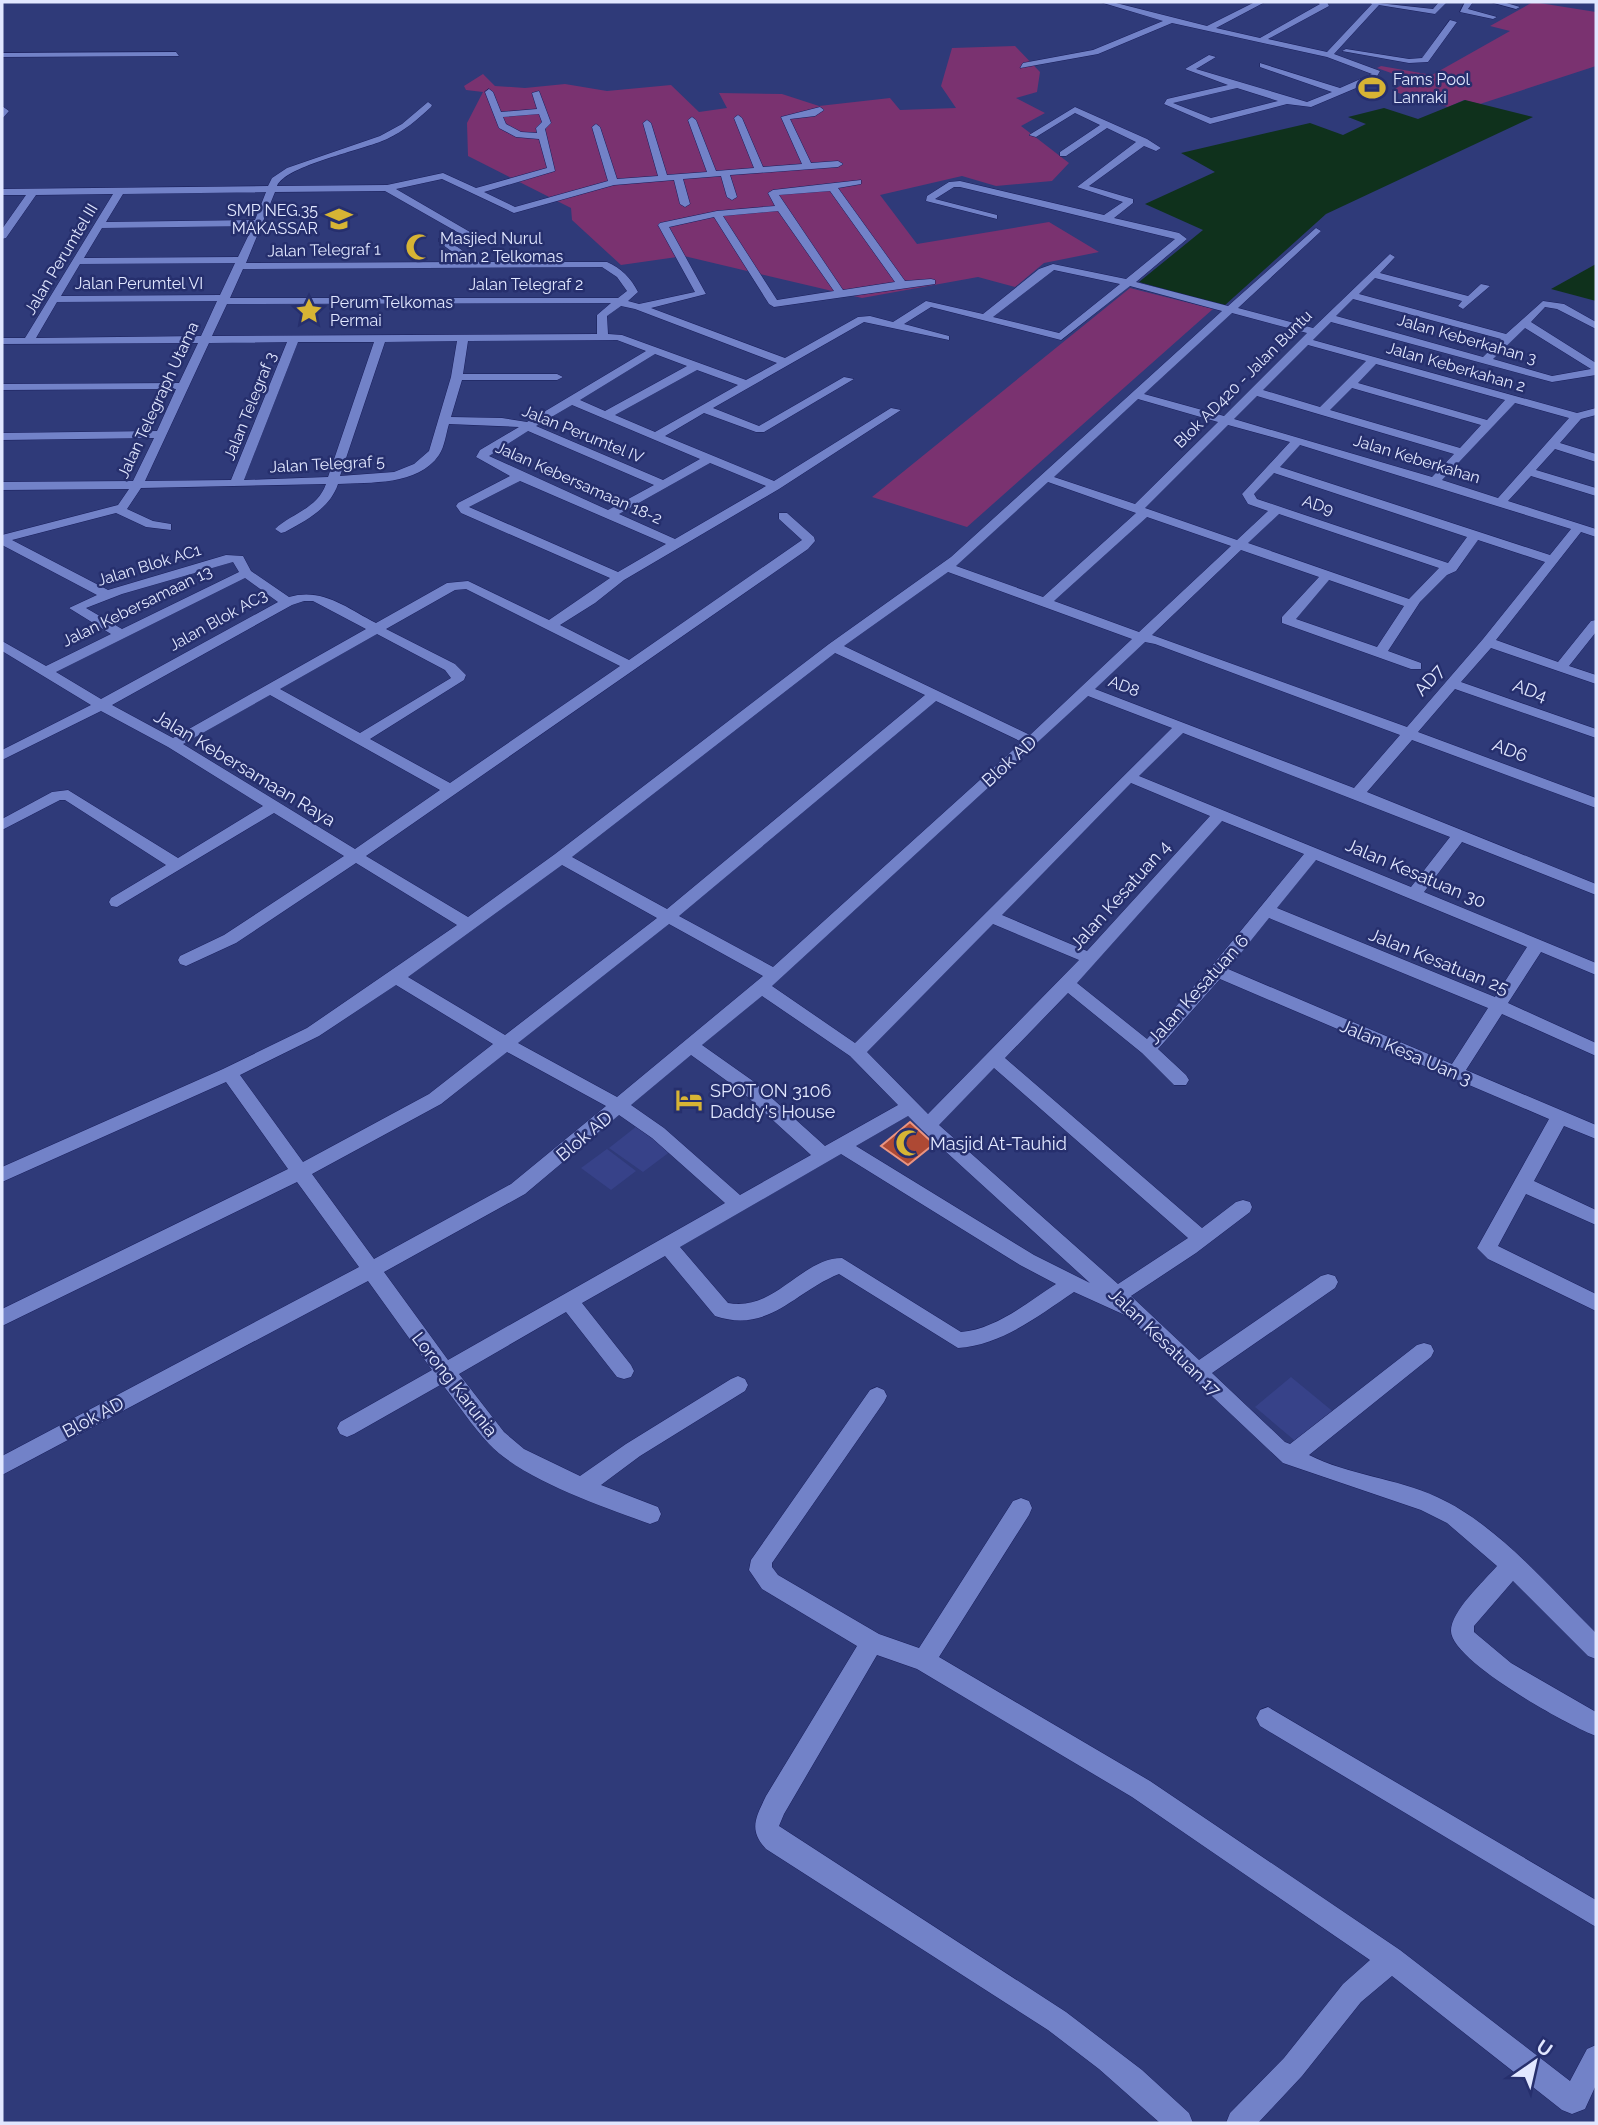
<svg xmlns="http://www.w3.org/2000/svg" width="1598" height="2125" font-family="Raleway,sans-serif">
	<rect width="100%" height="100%" fill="#2f3a79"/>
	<path fill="#374289" d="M 637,1126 L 671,1151 L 643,1172 L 609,1148 Z
		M 607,1149 L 636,1171 L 611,1190 L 581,1168 Z
		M 1291,1377 L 1336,1414 L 1300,1445 L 1255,1407 Z"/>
	<path fill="#7a3270" d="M 1533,2 L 1596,12 L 1596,66 L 1480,104 L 1464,100 L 1448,107 L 1391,91 L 1411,80 L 1377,68 L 1381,66 L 1432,75 L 1510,31 L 1490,26 Z
		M 1015,46 L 1040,72 L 1037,92 L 1016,98 L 1045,113 L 1021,126 L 1069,163 L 1052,181 L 996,186 L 962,176 L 880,195 L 917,244 L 1049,222 L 1099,252 L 1044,263 L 1015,287 L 978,277 L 862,298 L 684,256 L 621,265 L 572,220 L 571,208 L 468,156 L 467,123 L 483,92 L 466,90 L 464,86 L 483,74 L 495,86 L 525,88 L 565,84 L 607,91 L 671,85 L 699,112 L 727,108 L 719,93 L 782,94 L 819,106 L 890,98 L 900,110 L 956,108 L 941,86 L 952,48 Z
		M 1130,288 L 1213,309 L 967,527 L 872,497 Z"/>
	<path fill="#0f311c" d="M 1465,100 L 1533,117 L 1326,214 L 1224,306 L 1139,282 L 1203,230 L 1145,204 L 1215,172 L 1181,153 L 1310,123 L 1343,135 L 1366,124 L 1348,117 L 1384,108 L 1418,119 Z
		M 1596,264 L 1596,301 L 1551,289 Z"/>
	<path fill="#ae4934" stroke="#ea9481" stroke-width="2" d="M 910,1122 L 934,1144 L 908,1165 L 881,1146 Z"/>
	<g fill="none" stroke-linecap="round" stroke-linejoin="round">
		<defs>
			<path id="minor" d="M 1100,2 L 1112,2 L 1207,26 L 1255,2 L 1265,2 L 1216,28 L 1260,38 L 1320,4 L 1316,2 L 1327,2 L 1329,6 L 1268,39 L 1327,52 L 1372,4 L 1369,2 L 1433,9 L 1439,2 L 1447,2 L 1435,14 L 1379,5 L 1334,54 L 1380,71 L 1375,80 L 1311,107 L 1287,104 L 1210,124 L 1164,104 L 1167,99 L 1228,85 L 1185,69 L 1209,55 L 1216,57 L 1196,69 L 1307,102 L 1332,92 L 1260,67 L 1260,63 L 1340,88 L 1372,74 L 1327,57 L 1172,23 L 1098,54 L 1020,68 L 1023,63 L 1093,50 L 1163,21 ZM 1237,88 L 1278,101 L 1211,118 L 1173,103 Z
				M 1465,2 L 1473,2 L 1468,9 L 1497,17 L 1493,19 L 1460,12 Z
				M 1490,2 L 1503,2 L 1520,7 L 1516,9 Z
				M 1450,20 L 1457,22 L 1428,62 L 1409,63 L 1342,51 L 1346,49 L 1409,59 L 1422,58 Z
				M 176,52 L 179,56 L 2,57 L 2,53 Z
				M 489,89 L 493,92 L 501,112 L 537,109 L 532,93 L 539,91 L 551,123 L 545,129 L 555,171 L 484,192 L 515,207 L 608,181 L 592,127 L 596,124 L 600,127 L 617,179 L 658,176 L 643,123 L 647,120 L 651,123 L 667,175 L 707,172 L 688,120 L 692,117 L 696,120 L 716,171 L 754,168 L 734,118 L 738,115 L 742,118 L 763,167 L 802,164 L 781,117 L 820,107 L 824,110 L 815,116 L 790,119 L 811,163 L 838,161 L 843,164 L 838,167 L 730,175 L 737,197 L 732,200 L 727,197 L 721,176 L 683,179 L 690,204 L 685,207 L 680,204 L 674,180 L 614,185 L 514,213 L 442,179 L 396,189 L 470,232 L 470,236 L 466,237 L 385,191 L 275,192 L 246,263 L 466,262 L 439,242 L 439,238 L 443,237 L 479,262 L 607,262 C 621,268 631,278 638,292 L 628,301 L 639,304 L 695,292 L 658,225 L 660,223 L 717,211 L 775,206 L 768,193 L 773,190 L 861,180 L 861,184 L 838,188 L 905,281 L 931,279 L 935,280 L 935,284 L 774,307 L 769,304 L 714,217 L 669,227 L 706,294 L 651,308 L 785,358 L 858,317 L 870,316 L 893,322 L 926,301 L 983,314 L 1039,269 L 1053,264 L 1126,279 L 1175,239 L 960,187 L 954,187 L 935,199 L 997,215 L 997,219 L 926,201 L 927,196 L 949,182 L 960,181 L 1104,215 L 1123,202 L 1077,187 L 1136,142 L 1107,128 L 1066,156 L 1060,156 L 1060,152 L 1100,125 L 1075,113 L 1036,137 L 1029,135 L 1075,107 L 1147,139 L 1161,148 L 1156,151 L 1144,146 L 1089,186 L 1133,199 L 1133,203 L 1114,218 L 1179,233 L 1187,239 L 1136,282 L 1228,306 L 1316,228 L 1321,231 L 1319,233 L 1238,308 L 1313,328 L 1390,254 L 1395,257 L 1380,273 L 1468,296 L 1481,284 L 1490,286 L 1463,309 L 1458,306 L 1462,301 L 1375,278 L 1359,294 L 1506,334 L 1543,301 L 1564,304 L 1596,322 L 1596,329 L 1557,309 L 1545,307 L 1531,322 L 1596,363 L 1596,375 L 1552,382 L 1331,322 L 1313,340 L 1577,413 L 1596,408 L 1596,415 L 1581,419 L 1560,443 L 1596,454 L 1596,462 L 1555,449 L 1536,470 L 1596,488 L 1596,496 L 1531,476 L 1508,501 L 1596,529 L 1596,537 L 1581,532 L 1496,640 L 1558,662 L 1591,621 L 1596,620 L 1596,632 L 1569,666 L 1596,675 L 1596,684 L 1491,648 L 1461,682 L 1596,729 L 1596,738 L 1455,689 L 1418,732 L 1596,798 L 1596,808 L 1412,740 L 1367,792 L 1596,884 L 1596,895 L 1462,842 L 1424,892 L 1596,963 L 1596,975 L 1541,952 L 1508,1003 L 1596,1043 L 1596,1056 L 1502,1014 L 1466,1070 L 1596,1125 L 1596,1139 L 1564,1126 L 1534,1181 L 1596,1210 L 1596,1225 L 1526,1194 L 1498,1246 L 1596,1294 L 1596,1311 L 1488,1259 L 1477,1248 L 1549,1119 L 1220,979 L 1158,1049 L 1186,1075 L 1189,1080 L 1186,1085 L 1174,1085 L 1142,1053 L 1068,993 L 1005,1058 L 1202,1228 L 1236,1202 L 1243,1200 L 1250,1202 L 1252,1207 L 1250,1212 L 1196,1253 L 1131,1296 L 1199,1360 L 1321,1276 L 1328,1274 L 1335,1276 L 1338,1282 L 1335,1288 L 1212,1373 L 1285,1442 L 1290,1444 L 1417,1345 L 1424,1343 L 1431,1345 L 1434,1351 L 1431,1357 L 1309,1455 C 1348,1475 1396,1478 1437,1497 C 1497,1524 1549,1587 1596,1633 L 1596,1659 L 1588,1656 L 1513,1581 L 1474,1626 L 1474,1632 L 1511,1663 L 1596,1712 L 1596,1736 C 1569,1726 1451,1661 1451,1631 C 1451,1611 1484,1581 1497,1566 L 1447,1523 L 1421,1510 L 1283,1463 L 1127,1316 L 1074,1292 C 1038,1316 1002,1345 958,1348 L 839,1274 C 794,1292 769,1334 715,1316 L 665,1256 L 582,1303 L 631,1365 L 634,1371 L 631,1377 L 624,1379 L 617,1377 L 566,1312 L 459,1374 L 504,1432 L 524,1449 L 580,1476 L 626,1444 L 731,1379 L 738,1376 L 745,1379 L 748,1385 L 745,1391 L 640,1456 L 601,1485 L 658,1507 L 661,1514 L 658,1521 L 650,1524 C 604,1507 523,1480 489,1444 C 472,1426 458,1404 442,1384 L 354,1434 L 347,1437 L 340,1434 L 337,1428 L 340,1422 L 432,1370 L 368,1281 L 2,1475 L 2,1456 L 359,1267 L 297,1182 L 2,1326 L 2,1309 L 288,1169 L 226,1082 L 2,1182 L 2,1167 L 223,1069 L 307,1028 L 457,925 L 356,863 L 236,943 L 186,966 L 180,964 L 178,960 L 180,956 L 224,935 L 344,856 L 274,813 L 117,907 L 111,906 L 109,902 L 111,898 L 166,865 L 65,800 L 60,800 L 2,830 L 2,819 L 52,792 L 68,790 L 178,858 L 263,806 L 168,747 L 101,711 L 2,760 L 2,750 L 91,705 L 2,651 L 2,641 L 46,666 L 111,634 L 69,608 L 97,595 L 2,545 L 2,535 L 118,505 L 129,489 L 2,490 L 2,482 L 133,481 L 154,438 L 2,440 L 2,433 L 157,431 L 176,389 L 2,390 L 2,384 L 179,383 L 198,343 L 2,344 L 2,338 L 25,338 L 113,194 L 36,195 L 6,238 L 2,239 L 2,229 L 26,195 L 2,195 L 2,189 L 268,186 L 272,178 L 287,168 L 380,136 L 402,124 L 428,102 L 432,105 L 431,107 C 417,120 404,131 387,139 C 364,150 286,165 277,186 L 387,185 L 443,173 L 476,188 L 547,168 L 539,139 L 516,137 L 499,128 L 485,92 ZM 539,114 L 542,122 L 536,128 L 537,133 L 521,132 L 506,124 L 503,117 ZM 830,191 L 895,282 L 843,290 L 779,195 ZM 266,192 L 255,220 L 106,222 L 123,194 ZM 778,211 L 834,291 L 777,300 L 723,216 ZM 253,226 L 238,257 L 84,258 L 102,228 ZM 235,263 L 220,295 L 61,296 L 80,264 ZM 602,267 L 617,277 L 627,291 L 618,298 L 230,298 L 243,269 ZM 1054,270 L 1120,284 L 1059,333 L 993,317 ZM 1130,286 L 1222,311 L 951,557 L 829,644 L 555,854 L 468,917 L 366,856 L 808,549 L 815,541 L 814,537 L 787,513 L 779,513 L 779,519 L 802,540 L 629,660 L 560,625 L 595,603 L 624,580 L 779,489 L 901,410 L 891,408 L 774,481 L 665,436 L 704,413 L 756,432 L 764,432 L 854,379 L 844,377 L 759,426 L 713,408 L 864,322 L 949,340 L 949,336 L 904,324 L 931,307 L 1061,340 ZM 1353,299 L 1501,339 L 1483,357 L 1336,316 ZM 217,301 L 201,336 L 36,338 L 57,302 ZM 611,303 L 597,315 L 597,334 L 212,336 L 227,304 ZM 621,306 L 635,309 L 777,363 L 746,380 L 622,335 L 608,334 L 607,316 ZM 1232,313 L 1307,333 L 1224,416 L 1144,394 ZM 1525,328 L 1591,369 L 1552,376 L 1493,359 ZM 617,340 L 646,351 L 527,422 L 502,418 L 451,417 L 462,380 L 557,380 L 563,377 L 557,374 L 463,374 L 468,341 ZM 457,341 L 451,377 L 429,451 L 414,464 L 394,472 L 340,476 L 385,342 ZM 287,342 L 231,480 L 145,481 L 209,343 ZM 298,342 L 374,342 L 328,477 L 244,480 ZM 1308,345 L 1366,361 L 1320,407 L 1263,390 ZM 655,354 L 687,366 L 605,411 L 580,400 ZM 1376,364 L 1505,400 L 1487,420 L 1358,383 ZM 697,370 L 738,385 L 655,432 L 615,415 ZM 1352,388 L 1481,425 L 1460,448 L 1330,410 ZM 1257,396 L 1454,454 L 1432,477 L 1234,419 ZM 1138,399 L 1218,422 L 1135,504 L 1054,477 ZM 1515,403 L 1569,418 L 1498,498 L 1442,480 ZM 572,405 L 700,459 L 663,480 L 536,426 ZM 449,424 L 519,427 L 480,450 L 476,457 L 510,476 L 458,503 L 456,506 L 461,513 L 610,578 L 549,620 L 468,581 L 447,583 L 376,623 C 347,608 322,587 289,597 L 251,571 L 243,556 L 226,555 L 108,590 L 12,540 L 116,513 L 146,527 L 171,530 L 171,524 L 153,521 L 127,509 L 141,488 L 326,484 C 317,509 292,513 275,529 L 281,533 L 285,532 C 307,520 330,508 338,484 C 370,482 418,486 439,455 C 445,446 446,433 449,424 ZM 1228,425 L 1290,442 L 1242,494 L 1248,504 L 1268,511 L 1237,540 L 1145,508 ZM 528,431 L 654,485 L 608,510 L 489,456 ZM 1300,445 L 1571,529 L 1550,555 L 1280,467 ZM 710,463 L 766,486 L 675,539 L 619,514 ZM 1274,473 L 1467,537 L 1448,563 L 1257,499 L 1254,494 ZM 520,481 L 666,544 L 618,572 L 469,507 ZM 1048,482 L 1136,513 L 1043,597 L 956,566 ZM 1279,514 L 1439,568 L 1409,599 L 1248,543 ZM 1147,517 L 1231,546 L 1139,632 L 1054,601 ZM 1478,540 L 1545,562 L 1483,639 L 1407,727 L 1152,635 L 1241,550 L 1319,577 L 1282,617 L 1282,623 L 1411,669 L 1421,669 L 1421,663 L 1388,651 L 1420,602 L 1447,575 L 1456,571 ZM 233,562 L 239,572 L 122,629 L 86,608 L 122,594 ZM 948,572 L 1132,639 L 1030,735 L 844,646 ZM 245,578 L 278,602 L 101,699 L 56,672 ZM 1329,580 L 1404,606 L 1377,647 L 1296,619 ZM 466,589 L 620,666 L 450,783 L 370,739 L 464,680 L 466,675 L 455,664 L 386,629 L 455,590 ZM 304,601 L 313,601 L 366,629 L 173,738 L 112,705 L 292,605 ZM 377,634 L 445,670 L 451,678 L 360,733 L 280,689 ZM 1145,642 L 1155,644 L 1400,735 L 1354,788 L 1095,689 ZM 835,653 L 925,695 L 667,909 L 572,857 ZM 270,695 L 440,790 L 355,849 L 183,744 ZM 1088,696 L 1172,728 L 855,1043 L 772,986 ZM 936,701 L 1022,742 L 773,967 L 679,916 ZM 1183,733 L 1450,837 L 1411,887 L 1139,776 ZM 1131,783 L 1210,816 L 1087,951 L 1002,915 ZM 1222,821 L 1304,854 L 1211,967 L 1147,1039 L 1077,983 ZM 1316,860 L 1527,947 L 1495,997 L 1277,908 ZM 562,865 L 657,918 L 505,1035 L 408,977 ZM 1269,918 L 1488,1008 L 1452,1064 L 1228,969 ZM 669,924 L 763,976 L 617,1097 L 518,1043 ZM 993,924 L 1079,960 L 928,1114 L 867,1052 ZM 396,985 L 493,1044 L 429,1094 L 303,1162 L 240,1075 L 319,1036 ZM 762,996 L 850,1056 L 898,1105 L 825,1146 L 753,1081 L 702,1045 ZM 507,1052 L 606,1106 L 511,1184 L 374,1259 L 312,1174 L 441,1104 ZM 691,1055 L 741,1091 L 811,1155 L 740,1195 L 664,1128 L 631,1105 ZM 994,1068 L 1188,1238 L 1118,1284 L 939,1125 ZM 619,1115 L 652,1138 L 725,1203 L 448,1360 L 384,1272 L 525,1194 ZM 908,1116 L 922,1130 L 1090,1283 L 1034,1255 L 856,1146 ZM 841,1154 L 1020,1265 L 1056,1284 C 1028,1302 996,1329 961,1332 L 842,1258 C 801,1258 775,1312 728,1303 L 680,1247 Z
				M 2,106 L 9,111 L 2,119 Z
				M 877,1387 L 884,1390 L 887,1396 L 884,1402 L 772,1563 L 772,1567 L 778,1575 L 879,1634 L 919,1648 L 1013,1501 L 1021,1498 L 1029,1501 L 1032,1508 L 1029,1515 L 939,1657 L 1150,1781 L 1400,1950 L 1570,2081 L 1587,2049 L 1596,2045 L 1596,2085 L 1585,2109 L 1572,2114 L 1562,2110 L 1392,1976 L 1361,2002 L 1302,2076 L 1258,2123 L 1226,2123 L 1230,2113 L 1284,2058 L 1343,1984 L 1370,1960 L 1132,1797 L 917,1669 L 877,1655 L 784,1814 L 779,1826 L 1066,2012 L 1142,2070 L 1189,2113 L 1193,2123 L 1160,2123 L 1099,2069 L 1048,2030 L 766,1849 C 748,1830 756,1817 766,1796 L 857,1646 L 762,1589 L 749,1570 L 751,1560 L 870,1390 Z
				M 1268,1707 L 1596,1900 L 1596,1927 L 1260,1726 L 1256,1718 L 1260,1710 Z"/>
		</defs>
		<use href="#minor" stroke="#191e5b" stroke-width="1"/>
		<use href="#minor" fill="#7282c8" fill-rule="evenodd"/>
	</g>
	<defs>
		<symbol id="stadium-bare" viewBox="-9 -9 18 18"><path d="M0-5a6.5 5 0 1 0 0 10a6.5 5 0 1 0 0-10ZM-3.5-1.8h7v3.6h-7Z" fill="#d7b434" stroke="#262f6d" stroke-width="2.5" paint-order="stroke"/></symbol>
		<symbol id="school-bare" viewBox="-9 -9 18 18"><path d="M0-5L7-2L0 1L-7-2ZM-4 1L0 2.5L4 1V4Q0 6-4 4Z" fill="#d7b434" stroke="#262f6d" stroke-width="2.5" paint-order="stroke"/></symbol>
		<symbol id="mosque-bare" viewBox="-9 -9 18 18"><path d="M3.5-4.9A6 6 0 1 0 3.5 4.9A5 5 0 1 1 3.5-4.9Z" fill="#d7b434" stroke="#262f6d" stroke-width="2.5" paint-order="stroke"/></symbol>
		<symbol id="sight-bare" viewBox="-9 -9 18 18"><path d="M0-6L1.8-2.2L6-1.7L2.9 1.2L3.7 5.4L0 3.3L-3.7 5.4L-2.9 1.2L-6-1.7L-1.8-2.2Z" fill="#d7b434" stroke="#262f6d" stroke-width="2.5" paint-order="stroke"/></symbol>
		<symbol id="hotel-bare" viewBox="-9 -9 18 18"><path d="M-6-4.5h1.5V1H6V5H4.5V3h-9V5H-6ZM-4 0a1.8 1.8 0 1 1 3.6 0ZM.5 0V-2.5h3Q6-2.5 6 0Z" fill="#d7b434" stroke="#262f6d" stroke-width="2.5" paint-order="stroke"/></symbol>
	</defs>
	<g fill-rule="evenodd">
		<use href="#stadium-bare" x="1353" y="69" width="38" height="38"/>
		<use href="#school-bare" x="320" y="200" width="38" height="38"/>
		<use href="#mosque-bare" x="400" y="228" width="38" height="38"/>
		<use href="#sight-bare" x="290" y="292" width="38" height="38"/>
		<use href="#hotel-bare" x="670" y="1081" width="38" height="38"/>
		<use href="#mosque-bare" x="890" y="1124" width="38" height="38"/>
	</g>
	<g text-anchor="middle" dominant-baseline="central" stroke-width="5" stroke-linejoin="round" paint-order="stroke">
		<g font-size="16" fill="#e1e7ff" stroke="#262f6d" text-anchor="start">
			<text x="1393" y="79">Fams Pool<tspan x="1393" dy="18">Lanraki</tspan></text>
			<text x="318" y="210" text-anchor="end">SMP NEG.35<tspan x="318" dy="18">MAKASSAR</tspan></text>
			<text x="440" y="238">Masjied Nurul<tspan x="440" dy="18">Iman 2 Telkomas</tspan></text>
			<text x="330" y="302">Perum Telkomas<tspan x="330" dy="18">Permai</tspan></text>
		</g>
		<g font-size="16" fill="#e1e7ff" stroke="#262f6d">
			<text transform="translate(324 250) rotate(-1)">Jalan Telegraf 1</text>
			<text transform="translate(61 259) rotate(-59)">Jalan Perumtel III</text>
			<text x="139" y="283">Jalan Perumtel VI</text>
			<text x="526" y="284">Jalan Telegraf 2</text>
			<text transform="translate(1467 339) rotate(16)">Jalan Keberkahan 3</text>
			<text transform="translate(1456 367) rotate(16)">Jalan Keberkahan 2</text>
			<text transform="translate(1243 379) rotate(-45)">Blok AD420 - Jalan Buntu</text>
			<text transform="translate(158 400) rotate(-65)">Jalan Telegraph Utama</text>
			<text transform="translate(250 406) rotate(-68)">Jalan Telegraf 3</text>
			<text transform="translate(583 434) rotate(22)">Jalan Perumtel IV</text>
			<text transform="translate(1417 459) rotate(17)">Jalan Keberkahan</text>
			<text transform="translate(327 464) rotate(-3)">Jalan Telegraf 5</text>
			<text transform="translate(579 483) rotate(24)">Jalan Kebersamaan 18-2</text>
			<text transform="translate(1318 505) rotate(18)">AD9</text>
			<text transform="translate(149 565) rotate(-17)">Jalan Blok AC1</text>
			<text transform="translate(137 606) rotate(-26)">Jalan Kebersamaan 13</text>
			<text transform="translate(218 620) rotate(-29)">Jalan Blok AC3</text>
			<text transform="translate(1124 686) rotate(21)">AD8</text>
		</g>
		<g font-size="18" fill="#e1e7ff" stroke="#262f6d">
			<text transform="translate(1429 680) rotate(-49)">AD7</text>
			<text transform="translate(1530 690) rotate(20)">AD4</text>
			<text transform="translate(1510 750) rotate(21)">AD6</text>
			<text transform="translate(1009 761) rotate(-42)">Blok AD</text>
			<text transform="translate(245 768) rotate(31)">Jalan Kebersamaan Raya</text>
			<text transform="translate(1416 873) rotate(23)">Jalan Kesatuan 30</text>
			<text transform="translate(1120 895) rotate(-48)">Jalan Kesatuan 4</text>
			<text transform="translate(1439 961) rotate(22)">Jalan Kesatuan 25</text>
			<text transform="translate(1198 989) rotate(-48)">Jalan Kesatuan 6</text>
			<text transform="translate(1406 1052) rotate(23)">Jalan Kesa Uan 3</text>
			<text transform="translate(584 1136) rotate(-40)">Blok AD</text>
			<text transform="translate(1165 1342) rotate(44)">Jalan Kesatuan 17</text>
			<text transform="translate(455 1384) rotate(52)">Lorong Karunia</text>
			<text transform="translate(93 1417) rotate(-28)">Blok AD</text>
		</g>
		<g font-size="18" fill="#e1e7ff" stroke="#262f6d" text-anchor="start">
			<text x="710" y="1090">SPOT ON 3106<tspan x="710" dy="21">Daddy's House</tspan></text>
			<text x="930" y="1143">Masjid At-Tauhid</text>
		</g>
	</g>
	<rect width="1598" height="2125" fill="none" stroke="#e1e7ff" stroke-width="7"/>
	<g transform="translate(1535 2062) rotate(34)" stroke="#262f6d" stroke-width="5" paint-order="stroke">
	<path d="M0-5L12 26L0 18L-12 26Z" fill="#e1e7ff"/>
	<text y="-10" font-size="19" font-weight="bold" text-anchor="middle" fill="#e1e7ff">U</text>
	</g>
</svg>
